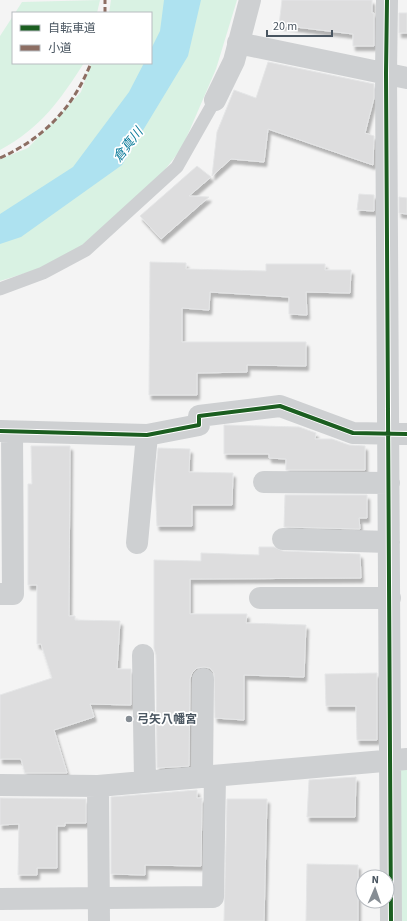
<svg xmlns="http://www.w3.org/2000/svg" width="407" height="921" font-family="'Source Sans 3','Noto Sans JP',sans-serif">
	<defs>
		<filter id="shadow"><feDropShadow dx="2.5" dy="4.5" stdDeviation="1" flood-color="#0004"/></filter>
	</defs>
	<rect width="100%" height="100%" fill="#f4f4f4"/>
	<path fill="#d9f2e3" d="M 100,0 L 97,13 L 15,13 L 22,2 Z
		M 111,0 L 237,0 L 216,69 L 182,148 L 141,200 L 61,262 L 0,281 L 0,159 L 28,148 L 81,92 L 91,63 L 151,63 L 151,13 L 109,13 Z
		M 13,16 L 13,63 L 84,63 C 60,100 41,128 0,150 L 0,36 Z
		M 407,759 L 407,921 L 391,921 L 391,760 Z"/>
	<path fill="#aee2f0" d="M 164,0 L 201,0 L 188,56 L 122,165 L 21,237 L 0,244 L 0,214 L 73,167 L 129,92 L 144,63 L 151,63 L 151,49 L 160,31 Z"/>
	<path fill="#ddddde" stroke="#e5e6e7" filter="url(#shadow)" d="M 282,0 L 372,0 L 372,13 L 374,13 L 374,46 L 353,46 L 353,34 L 279,25 Z
		M 399,13 L 407,13 L 407,33 L 399,33 Z
		M 268,62 L 374,84 L 374,98 L 365,133 L 374,136 L 373,165 L 268,129 L 264,162 L 231,159 L 212,176 L 217,132 L 234,90 L 256,98 Z
		M 197,166 L 211,177 L 189,196 L 209,197 L 161,239 L 140,216 Z
		M 359,194 L 374,195 L 374,211 L 357,210 Z
		M 399,197 L 407,198 L 407,214 L 399,213 Z
		M 150,262 L 186,263 L 186,269 L 266,271 L 266,264 L 325,264 L 325,270 L 351,270 L 350,293 L 306,292 L 307,315 L 289,314 L 289,297 L 210,292 L 209,310 L 182,308 L 182,342 L 306,342 L 306,366 L 247,365 L 247,372 L 197,373 L 197,395 L 149,395 Z
		M 224,425 L 299,427 L 316,433 L 315,439 L 332,439 L 349,445 L 365,446 L 365,470 L 286,470 L 286,459 L 269,458 L 269,454 L 224,454 Z
		M 31,446 L 70,446 L 69,616 L 75,616 L 75,620 L 120,621 L 117,669 L 131,669 L 131,705 L 90,704 L 94,717 L 54,730 L 67,773 L 25,773 L 21,759 L 0,759 L 0,695 L 52,678 L 41,644 L 37,644 L 37,585 L 28,585 L 28,484 L 32,484 Z
		M 158,448 L 190,449 L 189,472 L 233,473 L 232,505 L 192,505 L 192,526 L 157,526 L 155,479 Z
		M 285,495 L 367,495 L 367,518 L 359,518 L 360,529 L 284,527 Z
		M 259,547 L 274,547 L 283,551 L 360,554 L 361,578 L 190,579 L 190,614 L 247,614 L 246,623 L 306,625 L 304,677 L 244,675 L 244,720 L 215,718 L 214,673 L 210,668 L 204,667 L 197,668 L 192,673 L 190,679 L 189,766 L 157,768 L 156,655 L 154,648 L 154,560 L 201,561 L 201,553 L 259,555 Z
		M 377,673 L 377,740 L 357,740 L 356,706 L 326,706 L 325,674 Z
		M 356,777 L 355,817 L 307,817 L 309,780 Z
		M 197,790 L 197,798 L 202,798 L 201,866 L 145,865 L 145,875 L 111,874 L 111,797 Z
		M 0,798 L 86,799 L 86,823 L 65,823 L 65,826 L 57,826 L 57,868 L 37,868 L 37,875 L 18,875 L 19,824 L 0,825 Z
		M 227,799 L 267,799 L 264,921 L 224,921 Z
		M 307,864 L 358,865 L 358,921 L 306,921 Z"/>
	<g fill="none" stroke-linecap="round" stroke-linejoin="round">
		<path stroke="#ced0d2" stroke-width="13" d="M 0,289 L 43,273 L 86,250 L 177,167 L 215,100"/>
		<path stroke="#ced0d2" stroke-width="22" d="M 387,0 L 386,73 L 391,921
			M 238,43 L 407,78
			M 215,100 L 234,61 L 250,0
			M 0,431 L 147,435 L 199,425 L 199,416 L 280,406 L 353,433 L 407,434
			M 264,482 L 389,483
			M 283,539 L 389,542
			M 137,543 L 147,435
			M 0,594 L 13,594 L 12,432
			M 260,598 L 390,598
			M 143,655 L 145,782
			M 202,777 L 203,679
			M 0,785 L 98,786 L 407,759
			M 98,786 L 99,921
			M 0,899 L 213,897 L 215,776"/>
		<path stroke="#8d6e63" stroke-width="3" stroke-dasharray="6 3" stroke-linecap="butt" d="M 105,13 L 105,0
			M 0,158 C 44,138 73,108 91,63"/>
		<defs>
			<path id="cycleway" d="M 387,0 L 386,73 L 391,921
				M 0,431 L 147,435 L 199,425 L 199,416 L 280,406 L 353,433 L 407,434"/>
		</defs>
		<use href="#cycleway" stroke="#fff" stroke-width="6"/>
		<use href="#cycleway" stroke="#1b5e20" stroke-width="4"/>
	</g>
	<circle fill="#868d94" stroke="#fff" stroke-width="1.5" cx="129" cy="719" r="4"/>
	<g text-anchor="middle" dominant-baseline="central" stroke-width="3.5" stroke-linejoin="round" paint-order="stroke">
		<g font-size="12" font-weight="bold" fill="#4a5661" stroke="#fff" text-anchor="start">
			<text x="137" y="719">弓矢八幡宮</text>
		</g>
		<g font-size="13" font-style="italic" fill="#0c7c9b" stroke="#fff">
			<text transform="translate(128 145) rotate(-52)">倉真川</text>
		</g>
	</g>
	<rect x="12" y="12" width="140" height="52" fill="#ffffff" stroke="#b7bbc0"/>
	<rect x="20" y="25" width="20" height="6" fill="#1b5e20" stroke="#b7bbc0"/>
	<text x="48" y="32" font-size="12" fill="#4a5661">自転車道</text>
	<rect x="20" y="45" width="20" height="6" fill="#8d6e63" stroke="#b7bbc0"/>
	<text x="48" y="52" font-size="12" fill="#4a5661">小道</text>
	<g transform="translate(375 889) rotate(2)"><circle r="19" fill="#ffffff" stroke="#b7bbc0"/>
	<path d="M0-3L7 15L0 10L-7 15Z" fill="#868d94"/>
	<text y="-6" font-size="11" font-weight="bold" text-anchor="middle" fill="#4a5661">N</text>
	</g>
	<path d="M267 30v6h65v-6" fill="none" stroke="#4a5661" stroke-width="2"/>
	<text x="273" y="30" font-size="12" fill="#4a5661" stroke="#ffffff" stroke-width="3" paint-order="stroke">20 m</text>
</svg>
